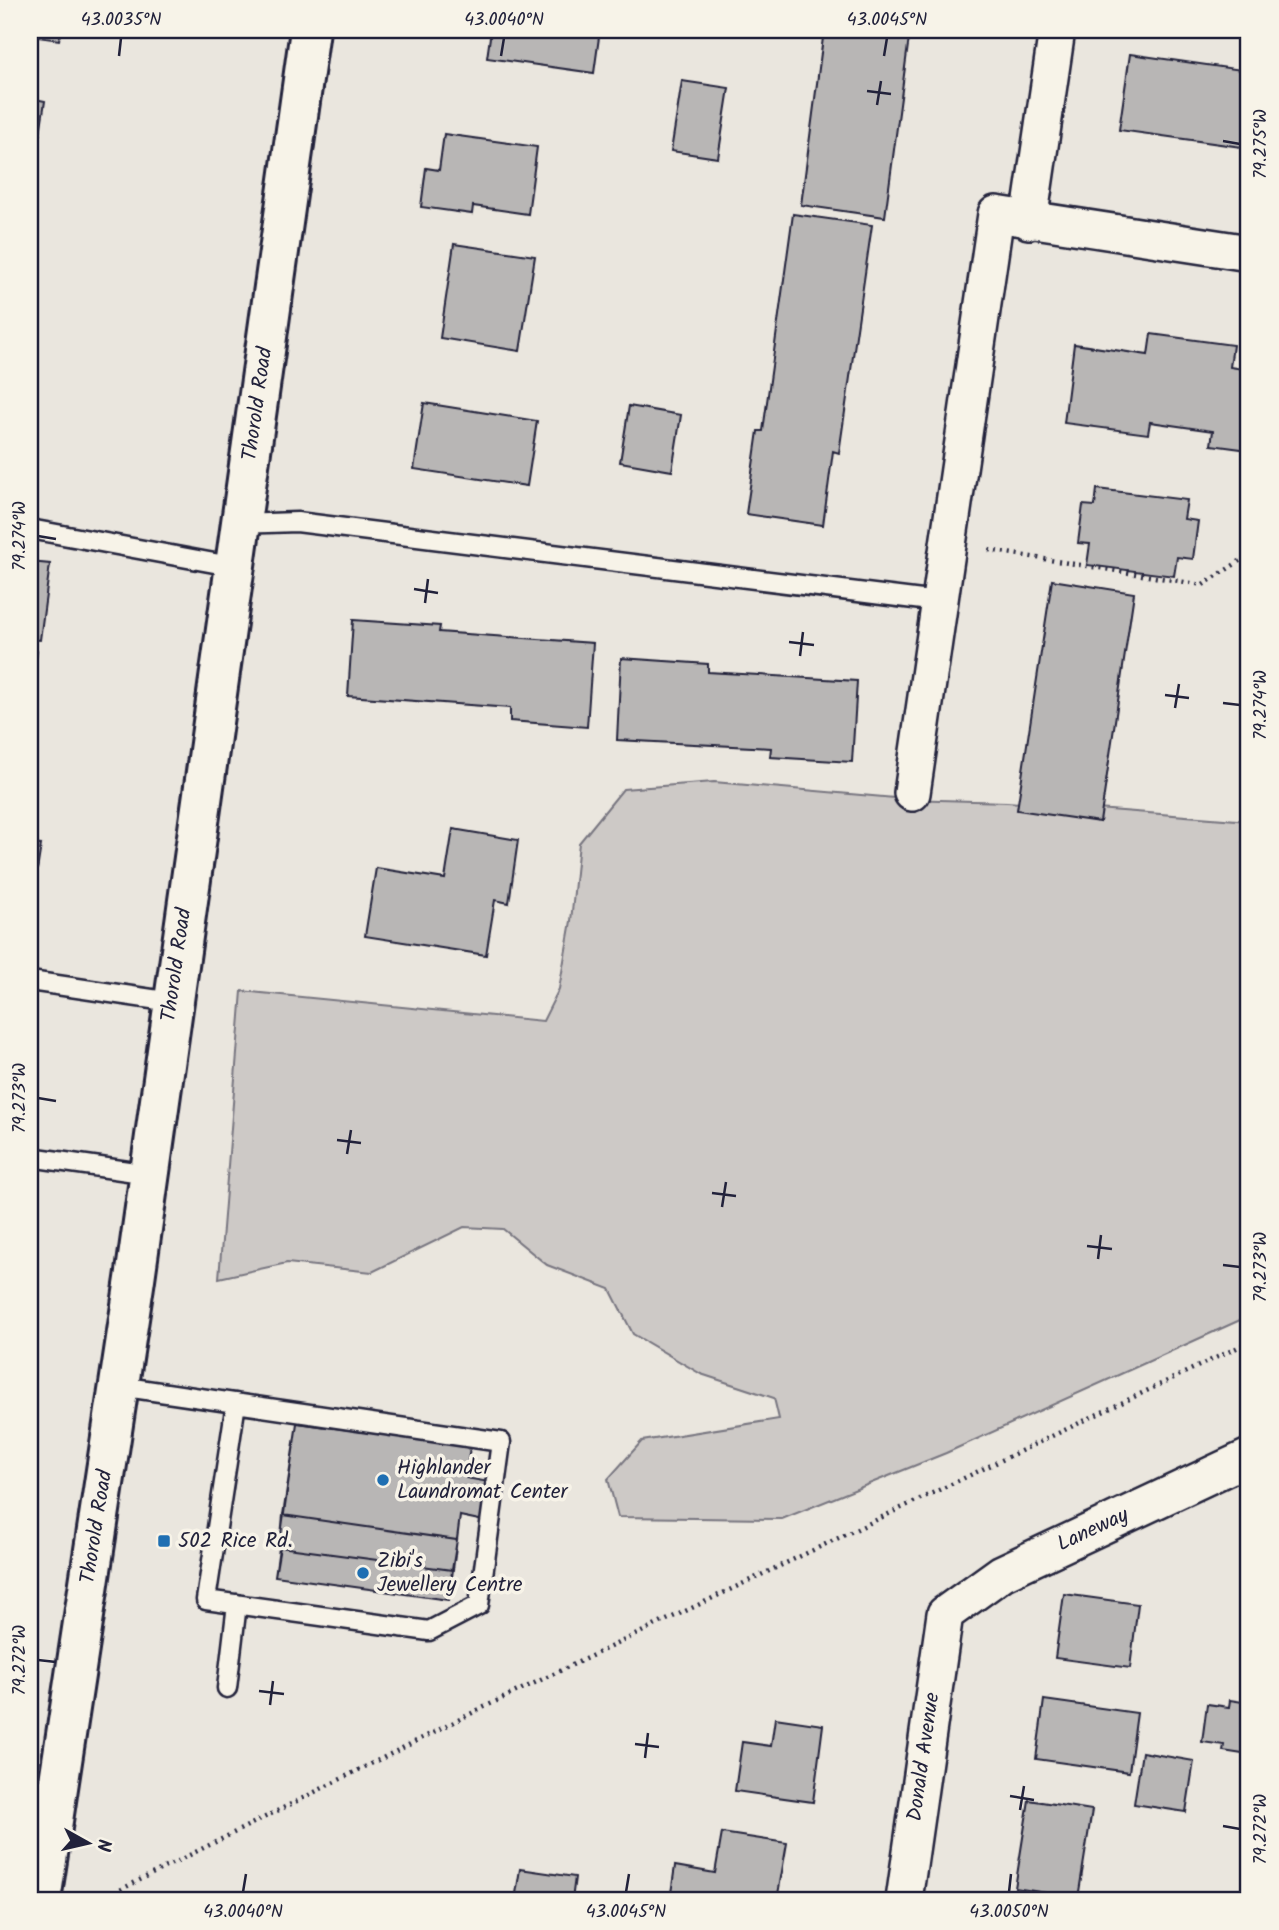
<svg xmlns="http://www.w3.org/2000/svg" width="1279" height="1930" font-family="Kalam,sans-serif">
	<rect width="100%" height="100%" fill="#eae6de"/>
	<filter id="ink" filterUnits="userSpaceOnUse"><feTurbulence type="fractalNoise" baseFrequency=".0143" numOctaves="2"/><feDisplacementMap in="SourceGraphic" scale="14" xChannelSelector="R" yChannelSelector="G"/><feConvolveMatrix kernelMatrix="1 2 1 2 8 2 1 2 1" color-interpolation-filters="sRGB"/></filter>
	<g filter="url(#ink)">
		<path fill="#cdc9c6" stroke="#787680" stroke-width="2" d="M 714,782 L 906,799 L 1007,802 L 1249,821 L 1249,1316 L 946,1453 L 782,1519 L 618,1517 L 608,1479 L 642,1441 L 779,1419 L 774,1398 L 701,1374 L 633,1334 L 610,1289 L 547,1265 L 503,1229 L 464,1227 L 372,1272 L 287,1263 L 219,1278 L 242,991 L 543,1021 L 559,989 L 571,921 L 579,843 L 623,789 Z"/>
		<path fill="#b8b6b5" stroke="#22223b" stroke-width="2" d="M 30,30 L 61,30 L 59,40 L 30,36 Z
			M 491,30 L 600,30 L 594,73 L 487,58 Z
			M 824,30 L 910,30 L 885,217 L 801,205 Z
			M 1130,54 L 1249,71 L 1249,148 L 1119,130 Z
			M 682,81 L 729,88 L 718,158 L 671,151 Z
			M 30,98 L 45,101 L 35,166 L 30,165 Z
			M 444,134 L 537,147 L 528,214 L 473,206 L 472,214 L 421,207 L 426,168 L 439,170 Z
			M 793,214 L 872,225 L 839,453 L 833,451 L 823,525 L 746,514 L 758,431 L 763,431 Z
			M 30,225 L 30,232 L 34,233 L 30,260 Z
			M 454,244 L 535,256 L 520,351 L 440,338 Z
			M 1151,334 L 1233,345 L 1230,367 L 1249,370 L 1249,450 L 1211,445 L 1213,431 L 1150,422 L 1148,434 L 1064,423 L 1074,344 L 1148,355 Z
			M 424,403 L 537,421 L 527,486 L 414,469 Z
			M 629,406 L 681,415 L 672,471 L 620,462 Z
			M 1097,489 L 1187,500 L 1184,519 L 1198,521 L 1193,559 L 1177,557 L 1174,576 L 1087,565 L 1090,544 L 1078,543 L 1083,505 L 1095,506 Z
			M 30,562 L 50,564 L 40,640 L 30,639 Z
			M 1052,580 L 1134,593 L 1100,822 L 1017,810 Z
			M 353,620 L 440,626 L 439,632 L 593,643 L 587,727 L 510,721 L 510,708 L 348,696 Z
			M 30,650 L 37,651 L 31,698 L 30,698 Z
			M 621,658 L 708,664 L 708,672 L 857,681 L 852,762 L 770,757 L 771,748 L 617,740 Z
			M 453,829 L 518,840 L 509,903 L 495,900 L 486,955 L 365,936 L 376,868 L 445,879 Z
			M 30,844 L 41,845 L 34,890 L 30,889 Z
			M 297,1423 L 470,1446 L 466,1478 L 489,1482 L 484,1521 L 460,1516 L 449,1600 L 275,1576 Z
			M 297,1423 L 470,1446 L 466,1478 L 489,1482 L 484,1521 L 460,1516 L 457,1540 L 283,1515 Z
			M 283,1515 L 457,1540 L 452,1570 L 280,1547 Z
			M 280,1547 L 452,1570 L 449,1600 L 275,1576 Z
			M 1064,1594 L 1138,1604 L 1130,1668 L 1055,1658 Z
			M 1044,1700 L 1137,1713 L 1129,1772 L 1036,1759 Z
			M 1230,1700 L 1249,1703 L 1249,1755 L 1223,1751 L 1224,1745 L 1202,1742 L 1207,1704 L 1229,1707 Z
			M 775,1718 L 823,1725 L 813,1802 L 735,1791 L 742,1742 L 771,1746 Z
			M 1142,1752 L 1194,1761 L 1186,1812 L 1134,1804 Z
			M 1029,1800 L 1092,1810 L 1078,1898 L 1015,1888 Z
			M 722,1833 L 787,1843 L 777,1900 L 670,1900 L 675,1866 L 715,1873 Z
			M 520,1869 L 575,1877 L 572,1900 L 515,1900 Z"/>
		<g fill="none" stroke-linecap="round" stroke-linejoin="round">
			<defs>
				<path id="service" d="M 241,524 L 297,522 L 938,602
					M 30,529 L 236,567
					M 30,981 L 172,1002
					M 30,1157 L 149,1174
					M 119,1386 L 501,1442 L 479,1605 L 429,1631 L 206,1600 L 236,1403
					M 227,1688 L 237,1604"/>
				<path id="minor" d="M 1029,221 L 1057,30
					M 912,793 L 996,214 L 1249,253
					M 904,1900 L 945,1614 L 1002,1573 L 1249,1457"/>
				<path id="tertiary" d="M 41,1900 L 135,1279 L 310,30"/>
			</defs>
			<use href="#service" stroke="#22223b" stroke-width="23"/>
			<use href="#minor" stroke="#22223b" stroke-width="40"/>
			<use href="#tertiary" stroke="#22223b" stroke-width="44"/>
			<path stroke="#22223b" stroke-width="4.5" stroke-dasharray="2 5" stroke-linecap="butt" d="M 989,550 L 1203,585 L 1249,555
				M 108,1896 L 478,1710 L 1249,1342"/>
			<use href="#service" stroke="#f7f3e8" stroke-width="18"/>
			<use href="#minor" stroke="#f7f3e8" stroke-width="35"/>
			<use href="#tertiary" stroke="#f7f3e8" stroke-width="38"/>
		</g>
	</g>
	<path fill="none" stroke="#22223b" stroke-width="2.5" d="M 119,56 L 121,38M 501,56 L 504,38M 884,56 L 887,38M 867,91 L 891,94M 877,105 L 881,81M 1223,141 L 1240,144M 38,536 L 56,539M 414,589 L 438,593M 425,603 L 428,579M 789,642 L 814,645M 800,656 L 803,632M 1165,695 L 1189,698M 1223,703 L 1240,705M 1175,708 L 1179,684M 38,1098 L 56,1101M 337,1140 L 361,1143M 347,1154 L 351,1130M 712,1193 L 736,1196M 722,1207 L 726,1182M 1087,1246 L 1112,1249M 1098,1259 L 1101,1235M 1223,1265 L 1240,1267M 38,1660 L 56,1662M 259,1691 L 284,1694M 270,1705 L 273,1681M 635,1744 L 659,1747M 645,1758 L 648,1733M 1010,1796 L 1034,1800M 1020,1810 L 1024,1786M 1223,1826 L 1240,1829M 243,1892 L 246,1874M 626,1892 L 629,1874M 1009,1892 L 1011,1874"/>
	<g fill="#1f6fb2" stroke="#f7f3e8" stroke-width="2.5">
		<circle cx="383" cy="1480" r="7"/>
		<rect x="157" y="1534" width="14" height="14" rx="3.5"/>
		<circle cx="363" cy="1573" r="7"/>
	</g>
	<g text-anchor="middle" dominant-baseline="central" stroke-width="7" stroke-linejoin="round" paint-order="stroke">
		<g font-size="21" fill="#22223b" stroke="#f7f3e8">
			<text transform="translate(258 404) rotate(-82)">Thorold Road</text>
			<text transform="translate(177 965) rotate(-82)">Thorold Road</text>
			<text transform="translate(97 1527) rotate(-81)">Thorold Road</text>
			<text transform="translate(1093 1530) rotate(-25)">Laneway</text>
			<text transform="translate(924 1757) rotate(-82)">Donald Avenue</text>
		</g>
		<g font-size="21" fill="#22223b" stroke="#f7f3e8" text-anchor="start">
			<text x="397" y="1468">Highlander<tspan x="397" dy="24">Laundromat Center</tspan></text>
			<text x="178" y="1541">502 Rice Rd.</text>
			<text x="377" y="1561">Zibi's<tspan x="377" dy="24">Jewellery Centre</tspan></text>
		</g>
	</g>
	<rect width="1279" height="1930" fill="none" stroke="#f7f3e8" stroke-width="77"/>
	<g transform="translate(88 1843) rotate(98)" stroke="#f7f3e8" stroke-width="5" paint-order="stroke">
	<path d="M0-5L12 26L0 18L-12 26Z" fill="#22223b"/>
	<text y="-10" font-size="19" font-weight="bold" text-anchor="middle" fill="#22223b">N</text>
	</g>
	<rect x="38" y="38" width="1202" height="1854" fill="none" stroke="#22223b" stroke-width="2.5"/>
	<g font-size="18" text-anchor="middle" fill="#22223b">
		<text x="121" y="25">43.0035°N</text>
		<text x="504" y="25">43.0040°N</text>
		<text x="887" y="25">43.0045°N</text>
		<text transform="translate(1260 144) rotate(-90)" y="6">79.275°W</text>
		<text transform="translate(19 536) rotate(-90)" y="6">79.274°W</text>
		<text transform="translate(1260 705) rotate(-90)" y="6">79.274°W</text>
		<text transform="translate(19 1098) rotate(-90)" y="6">79.273°W</text>
		<text transform="translate(1260 1267) rotate(-90)" y="6">79.273°W</text>
		<text transform="translate(19 1660) rotate(-90)" y="6">79.272°W</text>
		<text transform="translate(1260 1829) rotate(-90)" y="6">79.272°W</text>
		<text x="243" y="1917">43.0040°N</text>
		<text x="626" y="1917">43.0045°N</text>
		<text x="1009" y="1917">43.0050°N</text>
	</g>
</svg>
